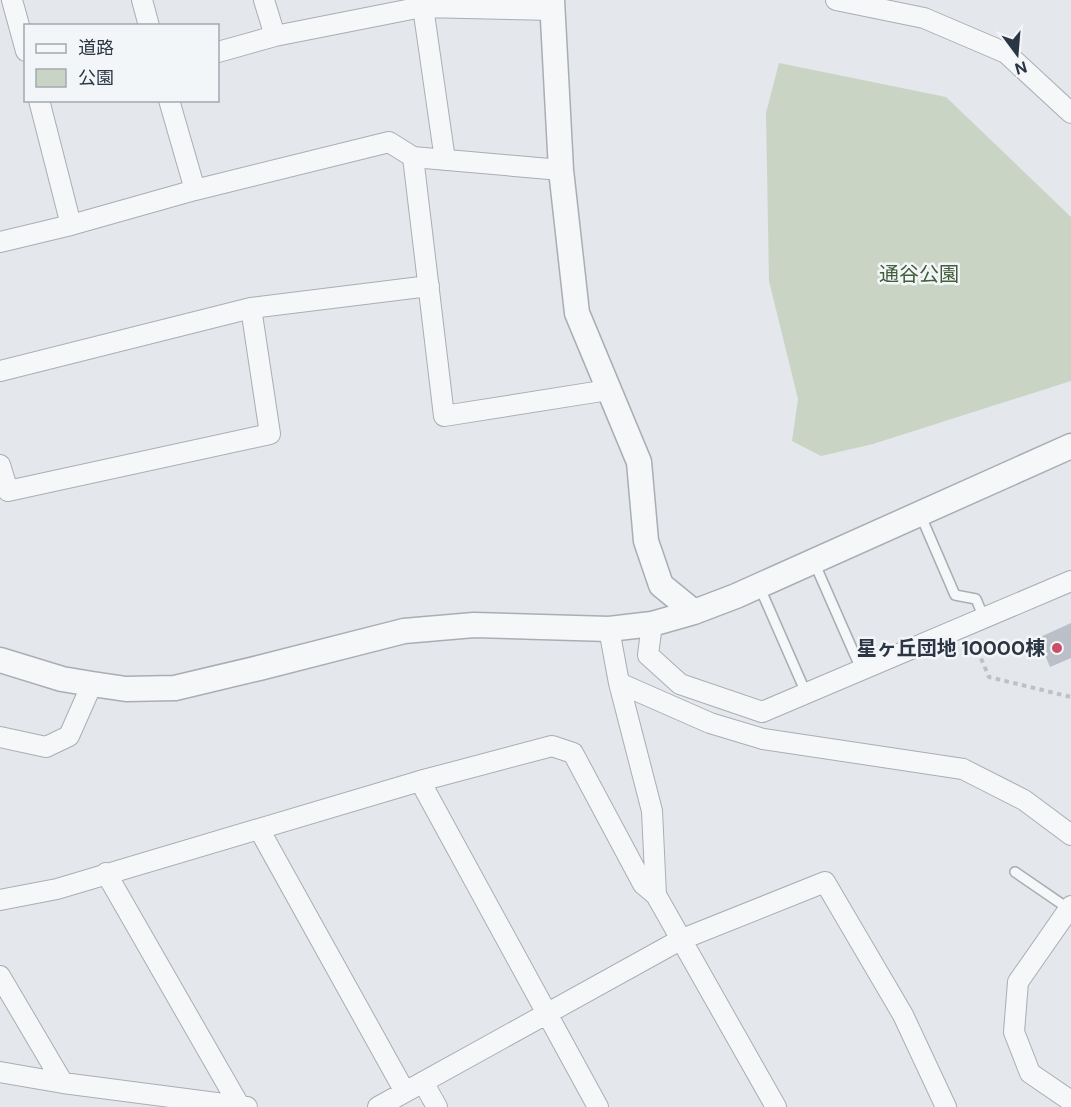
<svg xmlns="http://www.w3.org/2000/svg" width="1071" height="1107" font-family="'DM Sans','Noto Sans JP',sans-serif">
	<rect width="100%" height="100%" fill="#e4e7eb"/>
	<path fill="#cad4c5" d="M 779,63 L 946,97 L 1071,217 L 1071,381 L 873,444 L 821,456 L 792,441 L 798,399 L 769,281 L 766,113 Z"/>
	<path fill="#bbc0c8" d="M 1071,623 L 1071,658 L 1050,667 L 1038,638 Z"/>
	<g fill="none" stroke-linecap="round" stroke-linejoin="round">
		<defs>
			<path id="service" d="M 920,514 L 955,595 L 976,599 L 984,618
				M 814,562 L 861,669
				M 760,588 L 806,693
				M 1015,872 L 1069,909"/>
			<path id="minor" d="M 12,0 L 26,51
				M 142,0 L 149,26
				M 264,0 L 275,36
				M 422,0 L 445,160
				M 836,0 L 924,18 L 1006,53 L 1071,113
				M 218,52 L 275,36 L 422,7 L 553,10
				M 39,100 L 71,225
				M 169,100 L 195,190 L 389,142 L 413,157 L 561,170
				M 413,157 L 444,416 L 608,390
				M 0,242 L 71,225 L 195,190
				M 0,371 L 251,308 L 429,286
				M 0,465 L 8,491 L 270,434 L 251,308
				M 652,624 L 648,655 L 680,684 L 762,712 L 1071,581
				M 609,629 L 619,683 L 652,811 L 656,895
				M 619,683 L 710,723 L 763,739 L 963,769 L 1024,800 L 1071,835
				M 0,737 L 46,747 L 69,736 L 92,684
				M 420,781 L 598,1107
				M 259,829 L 405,1092
				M 106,873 L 239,1105
				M 0,900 L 57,889 L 420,781 L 552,746 L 573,753 L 643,884 L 656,895 L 776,1107
				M 1071,906 L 1018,982 L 1014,1032 L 1030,1073 L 1071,1101
				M 0,976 L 63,1083
				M 0,1072 L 63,1083 L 247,1107
				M 423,1082 L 437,1107
				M 378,1107 L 680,940 L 825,882 L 903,1015 L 946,1107"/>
			<path id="tertiary" d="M 552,0 L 561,170 L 577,313 L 639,462 L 646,541 L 661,585 L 694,612
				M 0,660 L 62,679 L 92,684 L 126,689 L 175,688 L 259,668 L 404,631 L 474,625 L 609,629 L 652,624 L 694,612 L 736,596 L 1071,446"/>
		</defs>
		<use href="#service" stroke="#a9aeb5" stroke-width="12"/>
		<use href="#minor" stroke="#a9aeb5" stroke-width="22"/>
		<use href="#tertiary" stroke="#a9aeb5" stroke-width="27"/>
		<path stroke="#bdc1c6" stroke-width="4" stroke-dasharray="4.5 4.5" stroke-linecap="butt" d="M 974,642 L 989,677 L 1071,697"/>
		<use href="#service" stroke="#f6f7f9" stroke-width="9"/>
		<use href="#minor" stroke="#f6f7f9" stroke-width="20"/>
		<use href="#tertiary" stroke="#f6f7f9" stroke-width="24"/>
	</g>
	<circle fill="#c94f68" stroke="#f3f6f8" stroke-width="2" cx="1057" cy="648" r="6"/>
	<g text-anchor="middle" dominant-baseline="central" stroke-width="5" stroke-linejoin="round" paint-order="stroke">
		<g font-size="20" fill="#425e3a" stroke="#f3f6f8">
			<text x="919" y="274">通谷公園</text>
		</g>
		<g font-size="20" font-weight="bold" fill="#2c3543" stroke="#f3f6f8" text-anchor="end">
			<text x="1045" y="648">星ヶ丘団地 10000棟</text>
		</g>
	</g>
	<rect x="24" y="24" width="195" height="78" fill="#f3f6f8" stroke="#a3a9b0" stroke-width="1.5"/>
	<rect x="36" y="44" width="30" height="9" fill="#f6f7f9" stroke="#a3a9b0" stroke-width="1.5"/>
	<text x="78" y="54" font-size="18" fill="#2c3543">道路</text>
	<rect x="36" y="69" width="30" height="18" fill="#cad4c5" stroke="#a3a9b0" stroke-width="1.5"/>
	<text x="78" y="84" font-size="18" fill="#2c3543">公園</text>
	<g transform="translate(1017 54) rotate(164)" stroke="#f3f6f8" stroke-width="4.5" paint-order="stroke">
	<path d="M0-4.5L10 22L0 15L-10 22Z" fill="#2c3543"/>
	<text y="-9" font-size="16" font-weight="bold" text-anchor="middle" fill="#2c3543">N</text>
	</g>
</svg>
